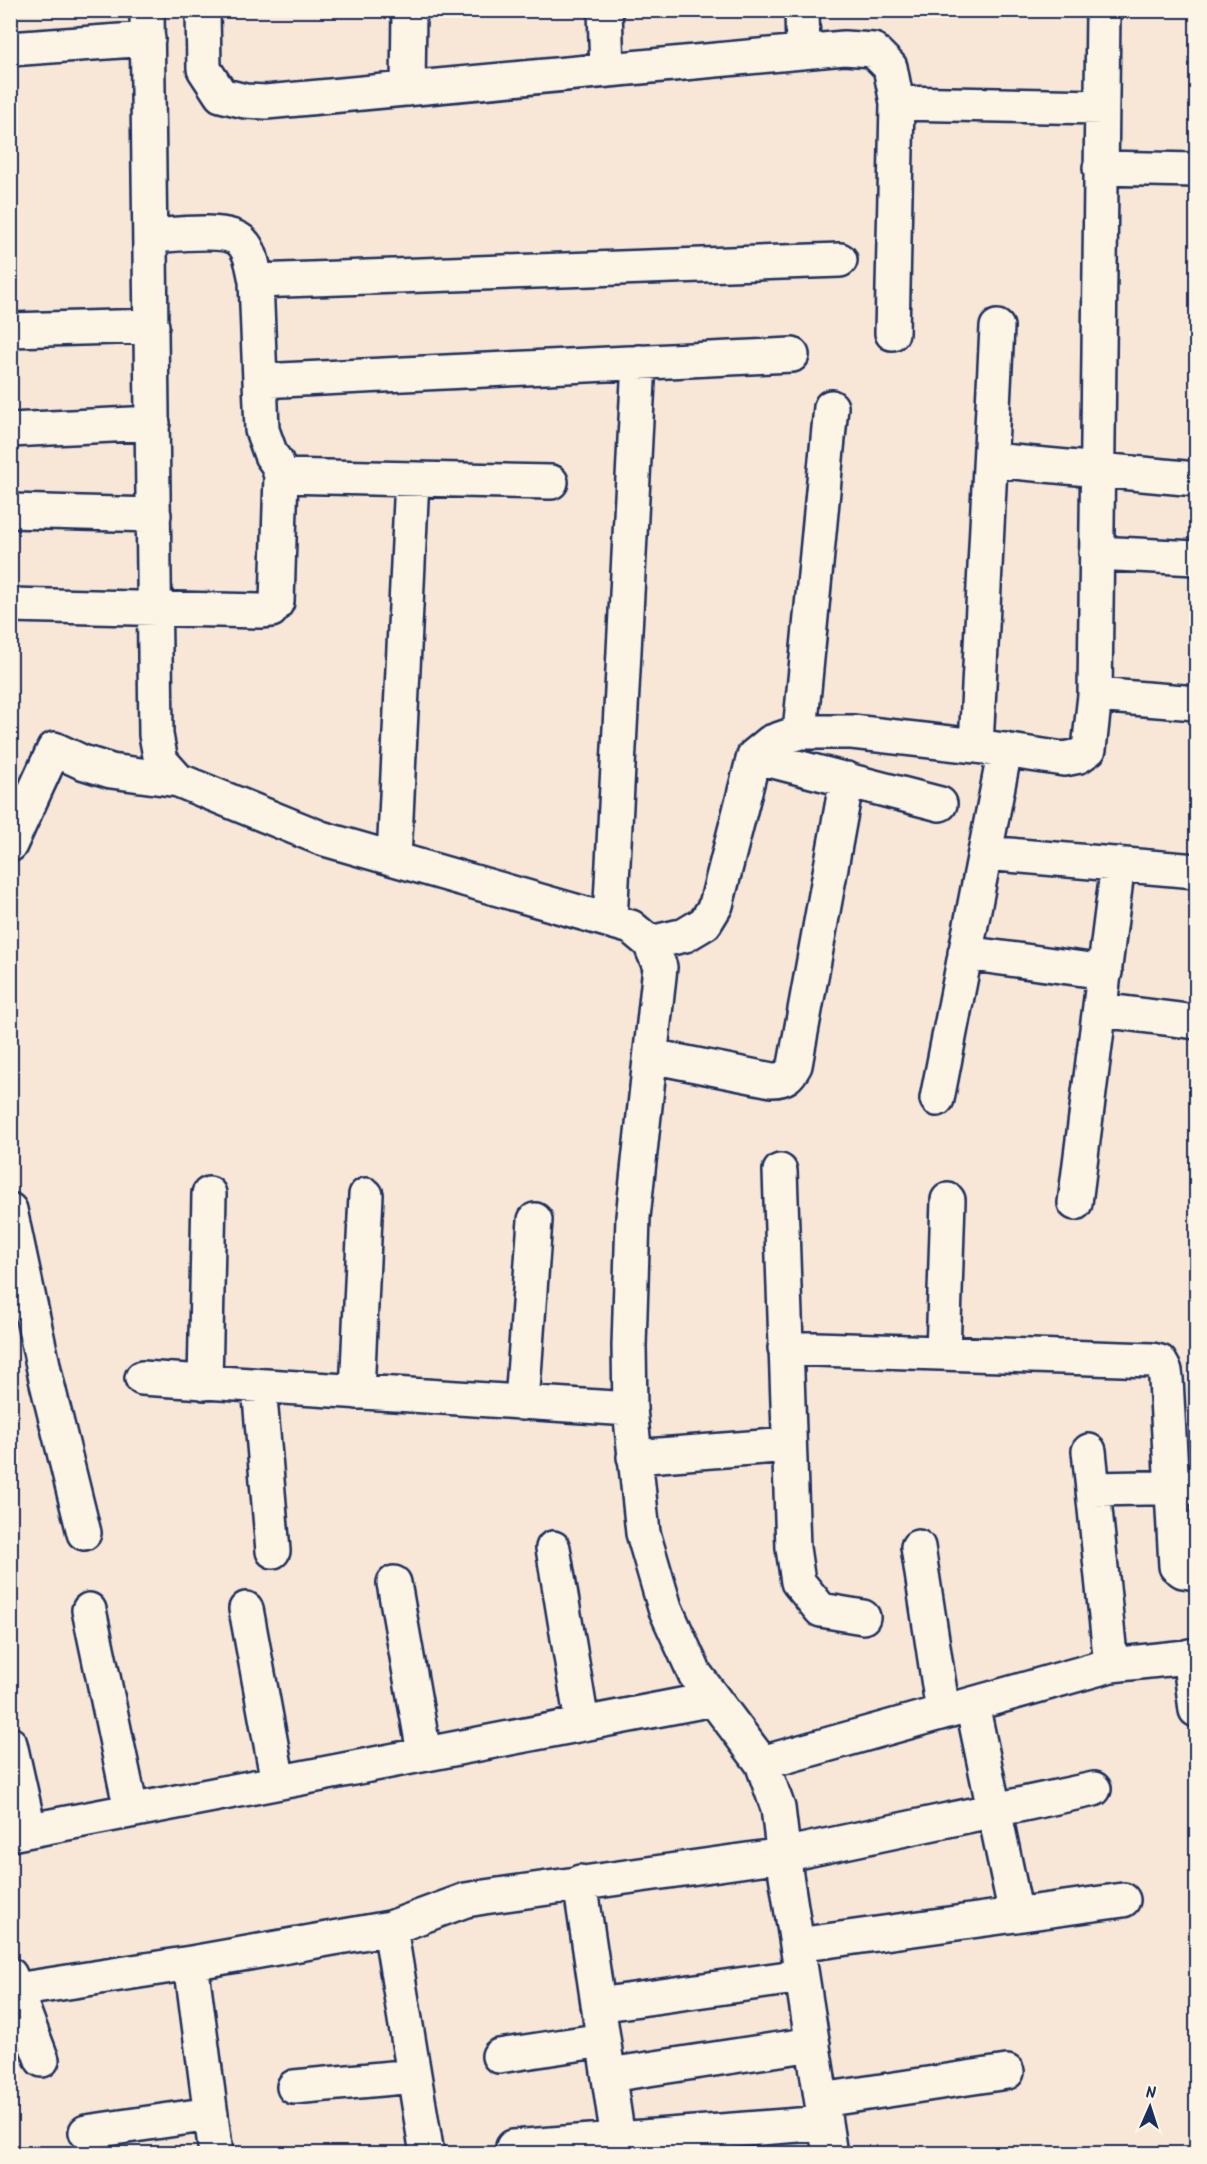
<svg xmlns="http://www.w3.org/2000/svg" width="1207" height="2164" font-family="Kalam,sans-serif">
	<rect width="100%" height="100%" fill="#f8e7d7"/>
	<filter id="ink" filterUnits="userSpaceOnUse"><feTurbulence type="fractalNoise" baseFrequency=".0167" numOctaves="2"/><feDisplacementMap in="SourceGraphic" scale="12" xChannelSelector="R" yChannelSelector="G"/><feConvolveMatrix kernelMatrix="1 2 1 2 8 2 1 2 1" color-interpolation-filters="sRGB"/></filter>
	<g filter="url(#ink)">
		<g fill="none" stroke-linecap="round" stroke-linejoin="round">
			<defs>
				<path id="street" d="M 147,10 L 156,735 L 161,761 L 178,780 L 321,838 L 631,927 L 650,943 L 660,967 L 633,1217 L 629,1346 L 630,1409 L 643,1533 L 665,1608 L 695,1674 L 762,1763 L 778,1808 L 786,1875 L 830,2154
					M 203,10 L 204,69 L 221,95 L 245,101 L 266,102 L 844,48 L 873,50 L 890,67 L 897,103 L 892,333
					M 605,10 L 607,70
					M 802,10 L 803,51
					M 10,49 L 148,39
					M 408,89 L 409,10
					M 897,103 L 1101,107
					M 1100,168 L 1196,170
					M 256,281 L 840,260
					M 10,330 L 152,326
					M 260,381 L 792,355
					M 10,430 L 153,423
					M 991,460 L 1196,479
					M 281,476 L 551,482
					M 10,511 L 154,515
					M 1096,553 L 1196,558
					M 10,605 L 260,611 L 271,610 L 277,602 L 281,476 L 277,463 L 271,455 L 262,430 L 256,281 C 253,268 252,252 242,242 C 228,227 171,235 151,236
					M 1095,695 L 1196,703
					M 800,732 L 831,407
					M 976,746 L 997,327
					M 754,756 L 940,804
					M 10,845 L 54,749 L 82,762 L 111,771 L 178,780
					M 985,853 L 1196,871
					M 394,859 L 412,479
					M 610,921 L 639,362
					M 650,943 L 685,935 L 705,923 L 716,905 L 754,756 L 771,742 L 800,732 L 852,732 L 976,746 L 1064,759 L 1079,756 L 1089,749 L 1095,695 L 1103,10
					M 965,953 L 1105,972
					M 1100,1010 L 1196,1022
					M 651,1056 L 772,1080 C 785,1080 789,1076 795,1065 L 847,779
					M 937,1099 L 1005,750
					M 780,1171 L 793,1548 L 798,1582 L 821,1610 L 863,1617
					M 1075,1203 L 1118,864
					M 10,1210 L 46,1379 L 84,1533
					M 785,1348 L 1152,1360 L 1160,1362 L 1165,1371 L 1166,1379 L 1176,1566 L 1183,1571 L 1196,1573
					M 943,1353 L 948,1200
					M 142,1378 L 630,1409
					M 205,1383 L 209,1194
					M 259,1386 L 273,1551
					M 357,1392 L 366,1195
					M 522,1403 L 535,1220
					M 1089,1451 L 1111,1665
					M 634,1457 L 789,1445
					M 1093,1489 L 1196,1487
					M 918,1547 L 943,1712
					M 553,1548 L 582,1723
					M 394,1583 L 424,1753
					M 246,1609 L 278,1782
					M 89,1610 L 131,1810
					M 1189,1656 L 1196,1710
					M 972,1704 L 1016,1915
					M 10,1744 L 29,1829
					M 762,1763 L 1111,1665 L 1196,1656
					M 10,1834 L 713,1699
					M 580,1882 L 618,2139
					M 390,1928 L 427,2154
					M 797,1945 L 1123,1900
					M 191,1963 L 216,2154
					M 10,1975 L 42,2060
					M 16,1990 L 191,1963 L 390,1928 L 466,1900 L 484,1897 L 783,1855 L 1094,1789
					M 598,2005 L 802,1976
					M 499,2056 L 603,2040
					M 609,2075 L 813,2044
					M 294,2087 L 414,2076
					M 822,2100 L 1007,2072
					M 86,2132 L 211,2114
					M 513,2147 L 825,2123"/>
			</defs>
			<use href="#street" stroke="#1b2f5e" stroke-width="38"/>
			<use href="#street" stroke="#fcf5e5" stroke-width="33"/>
		</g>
	</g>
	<rect width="1207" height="2164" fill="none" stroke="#fcf5e5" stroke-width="36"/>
	<rect x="18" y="18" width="1171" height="2128" fill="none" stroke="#1b2f5e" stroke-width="2" filter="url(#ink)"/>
	<g transform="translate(1150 2107) rotate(3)" stroke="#fcf5e5" stroke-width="4.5" paint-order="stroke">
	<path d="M0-4.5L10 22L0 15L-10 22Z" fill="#1b2f5e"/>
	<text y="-9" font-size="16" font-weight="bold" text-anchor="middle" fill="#1b2f5e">N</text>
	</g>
</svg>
